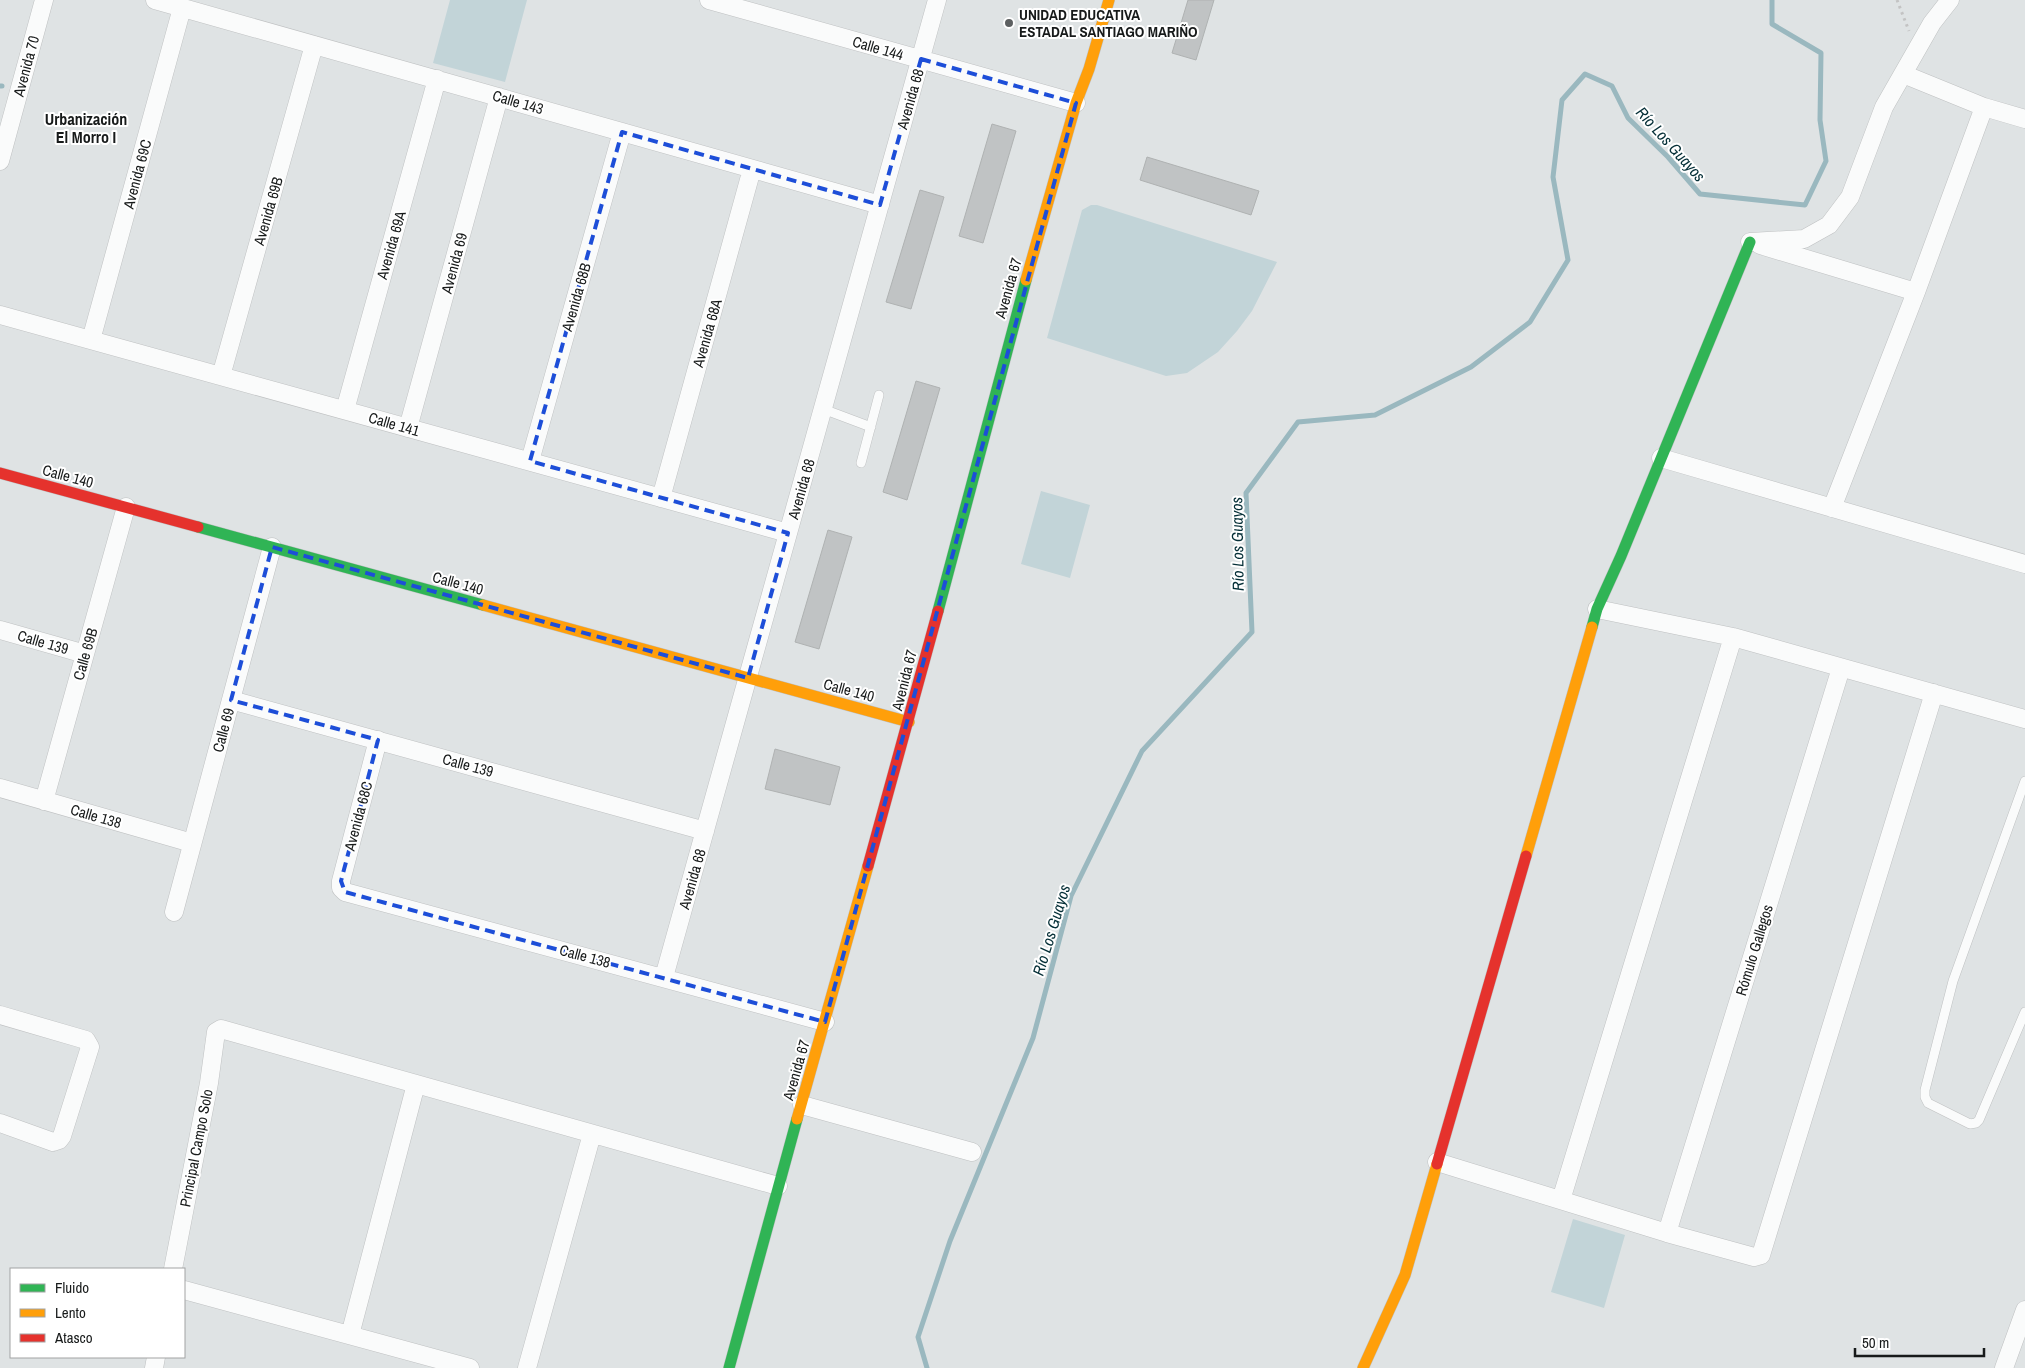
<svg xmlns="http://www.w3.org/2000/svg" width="2025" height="1368" font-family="'Archivo Narrow',sans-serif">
	<rect width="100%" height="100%" fill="#dfe3e4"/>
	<path fill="#c2d4d8" d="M 450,0 L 527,0 L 505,82 L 433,63 Z
		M 1091,205 L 1097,205 L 1277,262 L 1252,311 L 1237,331 L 1218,352 L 1187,373 L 1166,376 L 1047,338 L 1082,210 Z
		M 1041,491 L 1090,505 L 1070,578 L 1021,564 Z
		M 1573,1219 L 1625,1235 L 1604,1308 L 1551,1292 Z"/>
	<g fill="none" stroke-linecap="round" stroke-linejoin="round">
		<path stroke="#9ab8bf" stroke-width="5" d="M 0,86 L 2,86
			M 927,1368 L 918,1337 L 950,1241 L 1033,1038 L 1071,896 L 1142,751 L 1252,632 L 1246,493 L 1298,422 L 1375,415 L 1471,367 L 1530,322 L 1568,260 L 1553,177 L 1562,100 L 1585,74 L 1612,86 L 1628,118 L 1668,157 L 1700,194 L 1805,205 L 1826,161 L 1820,120 L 1821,53 L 1772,24 L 1772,0"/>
	</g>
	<path fill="#c0c3c4" stroke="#afb2b2" d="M 1188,0 L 1214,0 L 1196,60 L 1172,53 Z
		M 992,124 L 1016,131 L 983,243 L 959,236 Z
		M 1147,157 L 1259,191 L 1251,215 L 1140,180 Z
		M 920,190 L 944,197 L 911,309 L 886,302 Z
		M 916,381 L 940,388 L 907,500 L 883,492 Z
		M 828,530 L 852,537 L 819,649 L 795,642 Z
		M 775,749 L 840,767 L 830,805 L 765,789 Z"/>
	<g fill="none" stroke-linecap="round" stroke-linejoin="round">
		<defs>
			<path id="lane" d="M 823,409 L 871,427
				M 861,463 L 879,395
				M 2025,781 L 1953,981 L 1925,1090 L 1925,1097 L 1928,1103 L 1970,1124 L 1976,1123 L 1979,1120 L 2025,1012"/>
			<path id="street" d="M 155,0 L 880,205
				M 709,0 L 1076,103
				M 1903,74 L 1984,107 L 2025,119
				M 0,161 L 44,0
				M 1750,242 L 1804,239 L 1829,225 L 1850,197 L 1884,107 L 1932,23 L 1950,0
				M 1760,245 L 1916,292
				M 0,315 L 788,533
				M 91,340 L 182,8
				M 221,376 L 314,45
				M 345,410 L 437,79
				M 408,428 L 499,97
				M 1661,458 L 2025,564
				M 530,461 L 622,132
				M 661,498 L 752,169
				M 1832,508 L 1916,292 L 1984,107
				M 1597,609 L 1733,637 L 2025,719
				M 0,630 L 85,654
				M 231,700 L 705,831
				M 378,740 L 341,881 L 341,888 L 345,892 L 825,1022
				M 0,788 L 192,843
				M 44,801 L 126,507
				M 174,912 L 272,547
				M 664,977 L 937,0
				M 0,1015 L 86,1040 L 90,1047 L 62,1136 L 59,1140 L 53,1142 L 0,1123
				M 802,1105 L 972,1152
				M 1437,1162 L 1667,1233 L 1754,1257 L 1761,1255 L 1934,693
				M 1561,1200 L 1733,637
				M 1667,1233 L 1841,668
				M 173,1269 L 209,1083 L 216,1032 L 221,1029 L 778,1186
				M 184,1290 L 470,1368
				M 350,1335 L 416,1084
				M 154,1368 L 156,1357
				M 527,1368 L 592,1134
				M 2004,1368 L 2025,1310"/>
			<path id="fast" d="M 198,527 L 483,605
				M 938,611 L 1026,280
				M 1592,627 L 1597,609 L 1621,556 L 1750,242
				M 729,1368 L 797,1119"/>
			<path id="slow" d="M 1026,280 L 1076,103 L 1089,69 L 1109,0
				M 483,605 L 909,722
				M 1526,856 L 1592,627
				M 797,1119 L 868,866
				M 1363,1368 L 1405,1275 L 1437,1164"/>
			<path id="jam" d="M 0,473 L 198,527
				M 868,866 L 938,611
				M 1437,1164 L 1526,856"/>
		</defs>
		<use href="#lane" stroke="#bfc1c2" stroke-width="10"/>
		<use href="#street" stroke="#bfc1c2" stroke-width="19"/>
		<use href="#fast" stroke="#bfc1c2" stroke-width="12"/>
		<use href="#slow" stroke="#bfc1c2" stroke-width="12"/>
		<use href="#jam" stroke="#bfc1c2" stroke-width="12"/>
		<path stroke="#c3c3c3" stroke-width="3" stroke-dasharray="2.5 4" stroke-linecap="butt" d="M 1897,0 L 1909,31"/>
		<use href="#lane" stroke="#fafbfb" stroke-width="9"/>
		<use href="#street" stroke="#fafbfb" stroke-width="18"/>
		<use href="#fast" stroke="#30b455" stroke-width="11"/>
		<use href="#slow" stroke="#ff9f0a" stroke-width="11"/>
		<use href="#jam" stroke="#e5322d" stroke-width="11"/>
	</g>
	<path fill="none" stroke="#1d4ed8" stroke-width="4" stroke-dasharray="10 6" stroke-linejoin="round" d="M 921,59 L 1076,103 L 825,1022 L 345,892 L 341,881 L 378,740 L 231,700 L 272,547 L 748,678 L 788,533 L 530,461 L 622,132 L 880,205 Z"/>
	<circle fill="#5d6061" stroke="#fff" stroke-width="2" cx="1009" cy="23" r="5"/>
	<g text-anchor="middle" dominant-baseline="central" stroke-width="4" stroke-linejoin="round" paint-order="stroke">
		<g font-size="15" font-weight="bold" fill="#171a1a" stroke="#fff" text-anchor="start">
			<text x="1019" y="14">UNIDAD EDUCATIVA<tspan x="1019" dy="17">ESTADAL SANTIAGO MARIÑO</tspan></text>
		</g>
		<g font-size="15" fill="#171a1a" stroke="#fff">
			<text transform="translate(878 48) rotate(16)">Calle 144</text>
			<text transform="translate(26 66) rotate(-75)">Avenida 70</text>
			<text transform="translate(910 99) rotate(-74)">Avenida 68</text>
			<text transform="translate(518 102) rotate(16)">Calle 143</text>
			<text transform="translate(137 174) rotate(-75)">Avenida 69C</text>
			<text transform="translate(268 211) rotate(-74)">Avenida 69B</text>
			<text transform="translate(391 245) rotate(-74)">Avenida 69A</text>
			<text transform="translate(454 263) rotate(-75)">Avenida 69</text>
			<text transform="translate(1008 288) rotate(-74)">Avenida 67</text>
			<text transform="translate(576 297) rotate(-74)">Avenida 68B</text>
			<text transform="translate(707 333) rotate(-74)">Avenida 68A</text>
			<text transform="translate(394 424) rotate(16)">Calle 141</text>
			<text transform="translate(68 476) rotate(15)">Calle 140</text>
			<text transform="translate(801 489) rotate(-74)">Avenida 68</text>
			<text transform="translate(458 583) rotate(15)">Calle 140</text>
			<text transform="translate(43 642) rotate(16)">Calle 139</text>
			<text transform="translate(85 654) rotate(-74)">Calle 69B</text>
			<text transform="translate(904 680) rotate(-76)">Avenida 67</text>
			<text transform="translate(849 690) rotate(15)">Calle 140</text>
			<text transform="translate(223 730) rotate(-75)">Calle 69</text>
			<text transform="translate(468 765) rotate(15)">Calle 139</text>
			<text transform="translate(96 816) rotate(16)">Calle 138</text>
			<text transform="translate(358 816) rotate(-75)">Avenida 68C</text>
			<text transform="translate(692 879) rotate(-74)">Avenida 68</text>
			<text transform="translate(1754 950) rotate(-73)">Rómulo Gallegos</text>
			<text transform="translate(585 956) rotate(15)">Calle 138</text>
			<text transform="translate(796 1070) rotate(-74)">Avenida 67</text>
			<text transform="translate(196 1148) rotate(-79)">Principal Campo Solo</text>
		</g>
		<g font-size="16" font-weight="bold" fill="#171a1a" stroke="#fff">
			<text x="86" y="119">Urbanización<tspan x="86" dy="18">El Morro I</tspan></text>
		</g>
		<g font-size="16" font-style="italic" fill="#052f37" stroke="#fff">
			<text transform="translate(1671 144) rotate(48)">Río Los Guayos</text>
			<text transform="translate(1237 544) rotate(-91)">Río Los Guayos</text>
			<text transform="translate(1051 930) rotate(-73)">Río Los Guayos</text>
		</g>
	</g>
	<rect x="10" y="1268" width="175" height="90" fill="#ffffff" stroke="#a2a3a3"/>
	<rect x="20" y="1284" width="25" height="8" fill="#30b455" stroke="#a2a3a3"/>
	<text x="55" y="1293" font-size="15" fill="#171a1a">Fluido</text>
	<rect x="20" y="1309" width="25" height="8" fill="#ff9f0a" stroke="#a2a3a3"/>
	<text x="55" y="1318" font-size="15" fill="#171a1a">Lento</text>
	<rect x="20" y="1334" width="25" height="8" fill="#e5322d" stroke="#a2a3a3"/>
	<text x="55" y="1343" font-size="15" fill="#171a1a">Atasco</text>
	<path d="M1855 1348v8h129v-8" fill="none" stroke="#171a1a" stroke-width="2.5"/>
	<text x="1862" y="1348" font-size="15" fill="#171a1a" stroke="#ffffff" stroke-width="4" paint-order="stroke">50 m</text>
</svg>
